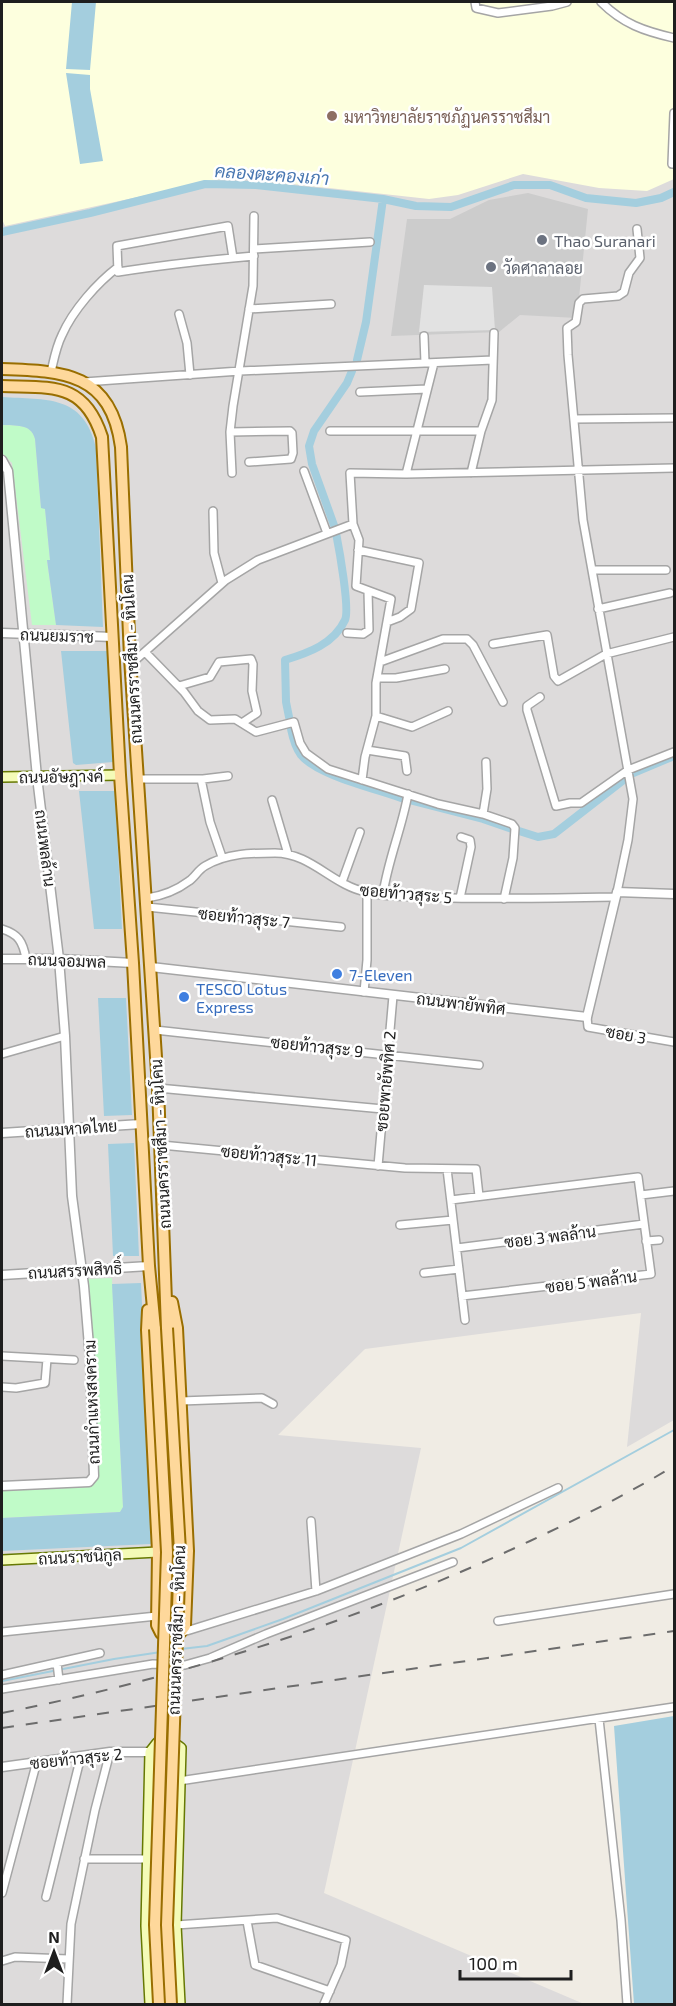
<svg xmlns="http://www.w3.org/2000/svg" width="676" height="2006" font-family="'Exo 2',Sarabun,sans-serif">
	<rect width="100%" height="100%" fill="#f0ece4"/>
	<path fill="#dddbdb" d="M 2,2 L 674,2 L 674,1420 L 627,1447 L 641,1313 L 365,1349 L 278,1435 L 421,1448 L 324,1893 L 584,2004 L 2,2004 Z"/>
	<path fill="#fdffde" d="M 2,2 L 674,2 L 674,179 L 647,191 L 599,188 L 523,174 L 458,195 L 429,199 L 229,177 L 5,226 L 2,219 Z"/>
	<path fill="#ccc" d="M 528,193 L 588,209 L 577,318 L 520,315 L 499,332 L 391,336 L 407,219 L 450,219 L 489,200 Z"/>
	<path fill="#c0fbc8" d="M 2,425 C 15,426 31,423 35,439 L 41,508 L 45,508 L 50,560 L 47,561 L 56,625 L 32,625 L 12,463 L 2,453 Z
		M 112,1278 L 123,1507 L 120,1512 L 2,1518 L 2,1491 L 88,1487 L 94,1483 L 96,1476 L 88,1279 Z"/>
	<path fill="#e2e2e2" d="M 424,285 L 492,287 L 495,330 L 419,332 Z"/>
	<path fill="#a4cede" d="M 72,2 L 96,2 L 90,70 L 66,69 Z
		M 66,73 L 90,75 L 90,89 L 103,161 L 80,164 Z
		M 2,397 C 46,400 84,394 96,448 L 103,627 L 56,625 L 47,560 L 50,560 L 45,509 L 41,508 L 35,439 C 31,423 15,426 2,425 Z
		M 61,651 L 107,651 L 113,762 L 76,765 L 73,763 Z
		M 79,791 L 115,791 L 122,929 L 94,929 Z
		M 98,998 L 126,998 L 132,1115 L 104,1116 Z
		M 134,1143 L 139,1256 L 113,1256 L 108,1144 Z
		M 141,1283 L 153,1542 L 151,1544 L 2,1551 L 2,1518 L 120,1512 L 123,1507 L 112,1284 Z
		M 674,1716 L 674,2004 L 634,2004 L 614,1726 Z"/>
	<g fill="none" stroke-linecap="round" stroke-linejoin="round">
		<path stroke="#a4cede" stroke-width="2" d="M 181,1649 L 207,1646 L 283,1619 L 461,1548 L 674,1430
			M 2,1681 L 114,1659 L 161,1652"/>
		<path stroke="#a4cede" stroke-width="8" d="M 2,232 L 90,213 L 205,184 L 256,185 L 383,199 L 416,206 L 451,207 L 514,185 L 550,185 L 586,198 L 636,203 L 661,198 L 674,192
			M 357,360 L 366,322 L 383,199
			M 335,528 L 312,464 L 309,446 L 314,431 L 347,383 L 352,371
			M 289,717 L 286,702 L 285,660 C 308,653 334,644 345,620 C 350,609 339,548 336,533
			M 291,729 C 293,739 295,747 301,755 C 318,776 378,789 404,799
			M 631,774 L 674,756
			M 409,800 L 483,819 L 512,829
			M 519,831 L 538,837 L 554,834 L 626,778"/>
		<defs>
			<path id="minor" d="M 475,2 L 476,8 L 498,13 L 552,6 L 567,2
				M 601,2 C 623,24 644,31 674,38
				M 674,113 L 672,164 L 674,164
				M 254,249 L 370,242
				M 233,258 L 228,226 L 117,246 L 118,272 C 163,265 208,260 254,256
				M 249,309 L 331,304
				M 179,314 L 187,343 L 190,375
				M 424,336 L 425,363
				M 51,372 C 54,359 56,347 62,335 C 73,310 97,283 118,267
				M 84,382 L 240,371 L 493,360
				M 360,392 L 427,389
				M 574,419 L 674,418
				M 330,431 L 481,431
				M 230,432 L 290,431 L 292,433 L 293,453 L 291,459 L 249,462
				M 304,471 L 327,533
				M 232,473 L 230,432 L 233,406 L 253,286 L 254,216
				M 471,473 L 481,431 L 492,400 L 494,333
				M 406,474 L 434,363
				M 213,511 L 214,553 L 222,583
				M 358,550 L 419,563 L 411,609 L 400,617 L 387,622
				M 592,570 L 666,570
				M 598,609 L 670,593
				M 347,633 L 363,634 L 369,630 L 368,591
				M 493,644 L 547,635 L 554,676 L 558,681 L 606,654 L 674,637
				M 145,652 L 184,692 L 198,711 L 210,720 L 235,719 L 256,732 L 294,722 L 300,743 L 306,753 L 328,769 L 438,804 L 483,814 L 512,824 L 515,828 L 513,858 L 504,899
				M 380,662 L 443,639 L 467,639 L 473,645 L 503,702
				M 131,664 L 226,580 L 258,560 L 353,524
				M 377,678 L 396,678 L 445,669
				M 179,686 L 210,677 L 219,662 L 251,659 L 253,664 L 252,691 L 257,713 L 242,723
				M 540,697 L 527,706 L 527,710 L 556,806 L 570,803 L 581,803 L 628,770 L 674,752
				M 376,716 L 412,727 L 448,711
				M 367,750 L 405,756 L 407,771
				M 137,779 L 203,779 L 228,776
				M 201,779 L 210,822 L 222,857
				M 362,780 L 365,757 L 376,716 L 376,683 L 391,599 L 356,586 L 359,540 L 353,524 L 350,473 L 406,474 L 674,468
				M 272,800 L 288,854
				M 483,814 L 487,789 L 486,762
				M 342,882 L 360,832
				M 617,892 L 628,840 L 633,799 L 583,520 L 568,355 L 567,328 L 576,322 L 579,303 L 583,299 L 618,296 L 624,292 L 629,273 L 640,258 L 637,229
				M 383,894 C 388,860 402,828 408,794
				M 147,898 C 161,896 177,890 189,881 C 195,877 198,870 205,866 C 227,853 251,853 275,853 C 311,853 332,885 366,892 C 393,898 424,897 452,898 C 506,899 561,898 615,897
				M 460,898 L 471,847 L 470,840 L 461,837
				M 147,907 L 341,927
				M 2,929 C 18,934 23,941 26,959
				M 364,992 L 367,960 L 367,892
				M 587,1017 L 588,1027 L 674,1042
				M 155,1030 L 479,1065
				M 2,1054 L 65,1036
				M 158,1088 L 383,1109
				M 161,1145 L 405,1168 L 476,1169 L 479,1196
				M 378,1166 L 393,996
				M 447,1169 L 465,1320
				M 641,1195 L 674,1191
				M 451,1200 L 638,1177 L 651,1274 L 462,1296
				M 400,1225 L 453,1220
				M 646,1241 L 659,1240
				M 457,1248 L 644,1224
				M 424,1273 L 459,1269
				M 2,1356 L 74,1360
				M 2,1387 L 16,1388 L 45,1383 L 47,1359
				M 181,1401 L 262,1398 L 273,1404
				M 311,1521 L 316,1591
				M 498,1621 L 674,1594
				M 2,1632 L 157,1616
				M 180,1633 L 316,1591 L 461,1534 L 558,1488
				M 57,1663 L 59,1680
				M 2,1675 L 100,1653
				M 2,1689 L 153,1664 L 185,1665 L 210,1658 L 266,1634 L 453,1562
				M 599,1719 L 621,1920 L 627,2004
				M 179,1781 L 674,1707
				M 84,1859 L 148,1859
				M 2,1893 L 37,1761
				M 46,1897 L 81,1756
				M 247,1921 L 255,1965 L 330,1991
				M 176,1925 L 277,1918 L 346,1940 L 341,1965 L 324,2004
				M 2,1961 L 15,1957 L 68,1959
				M 67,2004 L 71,1924 L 95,1810 L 110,1752"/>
			<path id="tertiary" d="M 2,460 L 8,471 L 37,777 L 59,959 L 65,1036 L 72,1196 L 84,1286 L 90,1358 L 94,1476 L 89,1482 L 2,1486
				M 2,633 L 113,637
				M 2,959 L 59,959 L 133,963
				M 151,967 L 587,1017 L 617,892 L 674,894
				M 2,1133 L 141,1124
				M 2,1275 L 149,1266
				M 2,1767 L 110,1752 L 150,1752"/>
			<path id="secondary" d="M 2,777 L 120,775
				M 2,1560 L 158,1552
				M 150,2004 L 146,1926 L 150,1752 L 157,1743 C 167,1741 173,1741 181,1748 L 176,1925 L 180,2004"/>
			<path id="primary" d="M 2,369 C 64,371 111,373 121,447 L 130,658 L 158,1088 L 167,1328
				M 2,386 C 51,388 84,381 102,437 L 120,775 L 133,963 L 149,1266 L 155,1329
				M 148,1310 L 147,1330 L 158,1552 L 157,1625 L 161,1633 L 170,1637 L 180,1633 L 185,1626 L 188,1551 L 177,1328 L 172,1302"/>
		</defs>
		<use href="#minor" stroke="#a5a5a5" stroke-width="10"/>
		<use href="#tertiary" stroke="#a5a5a5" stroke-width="11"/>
		<use href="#secondary" stroke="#667902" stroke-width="12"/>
		<use href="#primary" stroke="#996e00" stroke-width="14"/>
		<use href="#minor" stroke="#fff" stroke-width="7"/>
		<use href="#tertiary" stroke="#fff" stroke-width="8"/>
		<use href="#secondary" stroke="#f4fbb7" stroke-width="9"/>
		<use href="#primary" stroke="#fed89b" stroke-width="10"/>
		<path stroke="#6c6c6c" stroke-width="2" stroke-dasharray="12 12" stroke-linecap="butt" d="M 2,1713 C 184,1677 361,1620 530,1541 C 579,1518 628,1494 674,1466
			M 2,1728 L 674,1631"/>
		<defs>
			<path id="primary-bridge" d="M 167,1328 L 180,1551 L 167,1925 L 171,2004
				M 155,1329 L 167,1552 L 155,1925 L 159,2004"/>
		</defs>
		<use href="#primary-bridge" stroke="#996e00" stroke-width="14" stroke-linecap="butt"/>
		<use href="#primary-bridge" stroke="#fed89b" stroke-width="10"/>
	</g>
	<circle fill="#8d6e63" stroke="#fff" stroke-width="2" cx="332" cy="116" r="6"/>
	<g fill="#6b7280" stroke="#fff" stroke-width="2">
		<circle cx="542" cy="240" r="6"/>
		<circle cx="491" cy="267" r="6"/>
	</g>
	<g fill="#3f7fe0" stroke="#fff" stroke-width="2">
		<circle cx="337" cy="974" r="6"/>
		<circle cx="184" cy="997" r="6"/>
	</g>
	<g text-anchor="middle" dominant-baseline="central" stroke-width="5" stroke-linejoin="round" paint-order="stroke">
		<g font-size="16" fill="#785e54" stroke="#fff" text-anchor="start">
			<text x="344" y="116">มหาวิทยาลัยราชภัฏนครราชสีมา</text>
		</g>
		<g font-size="16" fill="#5b616d" stroke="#fff" text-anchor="start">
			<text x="554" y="240">Thao Suranari</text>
			<text x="503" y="267">วัดศาลาลอย</text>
		</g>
		<g font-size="16" fill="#1e1e1e" stroke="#fff">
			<text transform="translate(57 635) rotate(2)">ถนนยมราช</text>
			<text transform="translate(131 659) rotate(-93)">ถนนนครราชสีมา - หินโคน</text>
			<text transform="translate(61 776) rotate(-1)">ถนนอัษฎางค์</text>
			<text transform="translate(46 848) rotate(83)">ถนนพลล้าน</text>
			<text transform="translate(406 893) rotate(5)">ซอยท้าวสุระ 5</text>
			<text transform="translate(244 917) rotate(6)">ซอยท้าวสุระ 7</text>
			<text transform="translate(67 960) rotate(2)">ถนนจอมพล</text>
			<text transform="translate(461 1003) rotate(7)">ถนนพายัพทิศ</text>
			<text transform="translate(626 1034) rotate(10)">ซอย 3</text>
			<text transform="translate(317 1046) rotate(6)">ซอยท้าวสุระ 9</text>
			<text transform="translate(385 1081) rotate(-85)">ซอยพายัพทิศ 2</text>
			<text transform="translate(71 1128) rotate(-4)">ถนนมหาดไทย</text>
			<text transform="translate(160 1144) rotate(-93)">ถนนนครราชสีมา - หินโคน</text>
			<text transform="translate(269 1155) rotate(6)">ซอยท้าวสุระ 11</text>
			<text transform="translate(550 1236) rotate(-7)">ซอย 3 พลล้าน</text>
			<text transform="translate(75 1270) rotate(-3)">ถนนสรรพสิทธิ์</text>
			<text transform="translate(591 1281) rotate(-7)">ซอย 5 พลล้าน</text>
			<text transform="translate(91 1402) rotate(-92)">ถนนกำแหงสงคราม</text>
			<text transform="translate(80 1556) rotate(-3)">ถนนราชนิกูล</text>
			<text transform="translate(176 1630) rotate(-88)">ถนนนครราชสีมา - หินโคน</text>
			<text transform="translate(76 1758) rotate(-6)">ซอยท้าวสุระ 2</text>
		</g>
		<g font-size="16" fill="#366cbe" stroke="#fff" text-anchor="start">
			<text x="349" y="974">7-Eleven</text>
			<text x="196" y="988">TESCO Lotus<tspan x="196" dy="18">Express</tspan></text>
		</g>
		<g font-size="18" font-style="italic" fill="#4877b1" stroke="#fff">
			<text transform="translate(272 174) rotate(4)">คลองตะคองเก่า</text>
		</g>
	</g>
	<rect width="676" height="2006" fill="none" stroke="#1e1e1e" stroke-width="6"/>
	<g transform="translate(54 1952)" stroke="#ffffff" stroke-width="4.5" paint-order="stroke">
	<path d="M0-4.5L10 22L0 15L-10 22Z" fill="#1e1e1e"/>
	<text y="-9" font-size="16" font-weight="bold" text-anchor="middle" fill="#1e1e1e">N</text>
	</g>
	<path d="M460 1970v9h111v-9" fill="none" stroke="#1e1e1e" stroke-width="3"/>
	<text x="469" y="1970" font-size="18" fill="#1e1e1e" stroke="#ffffff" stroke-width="4.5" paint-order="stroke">100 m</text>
</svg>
